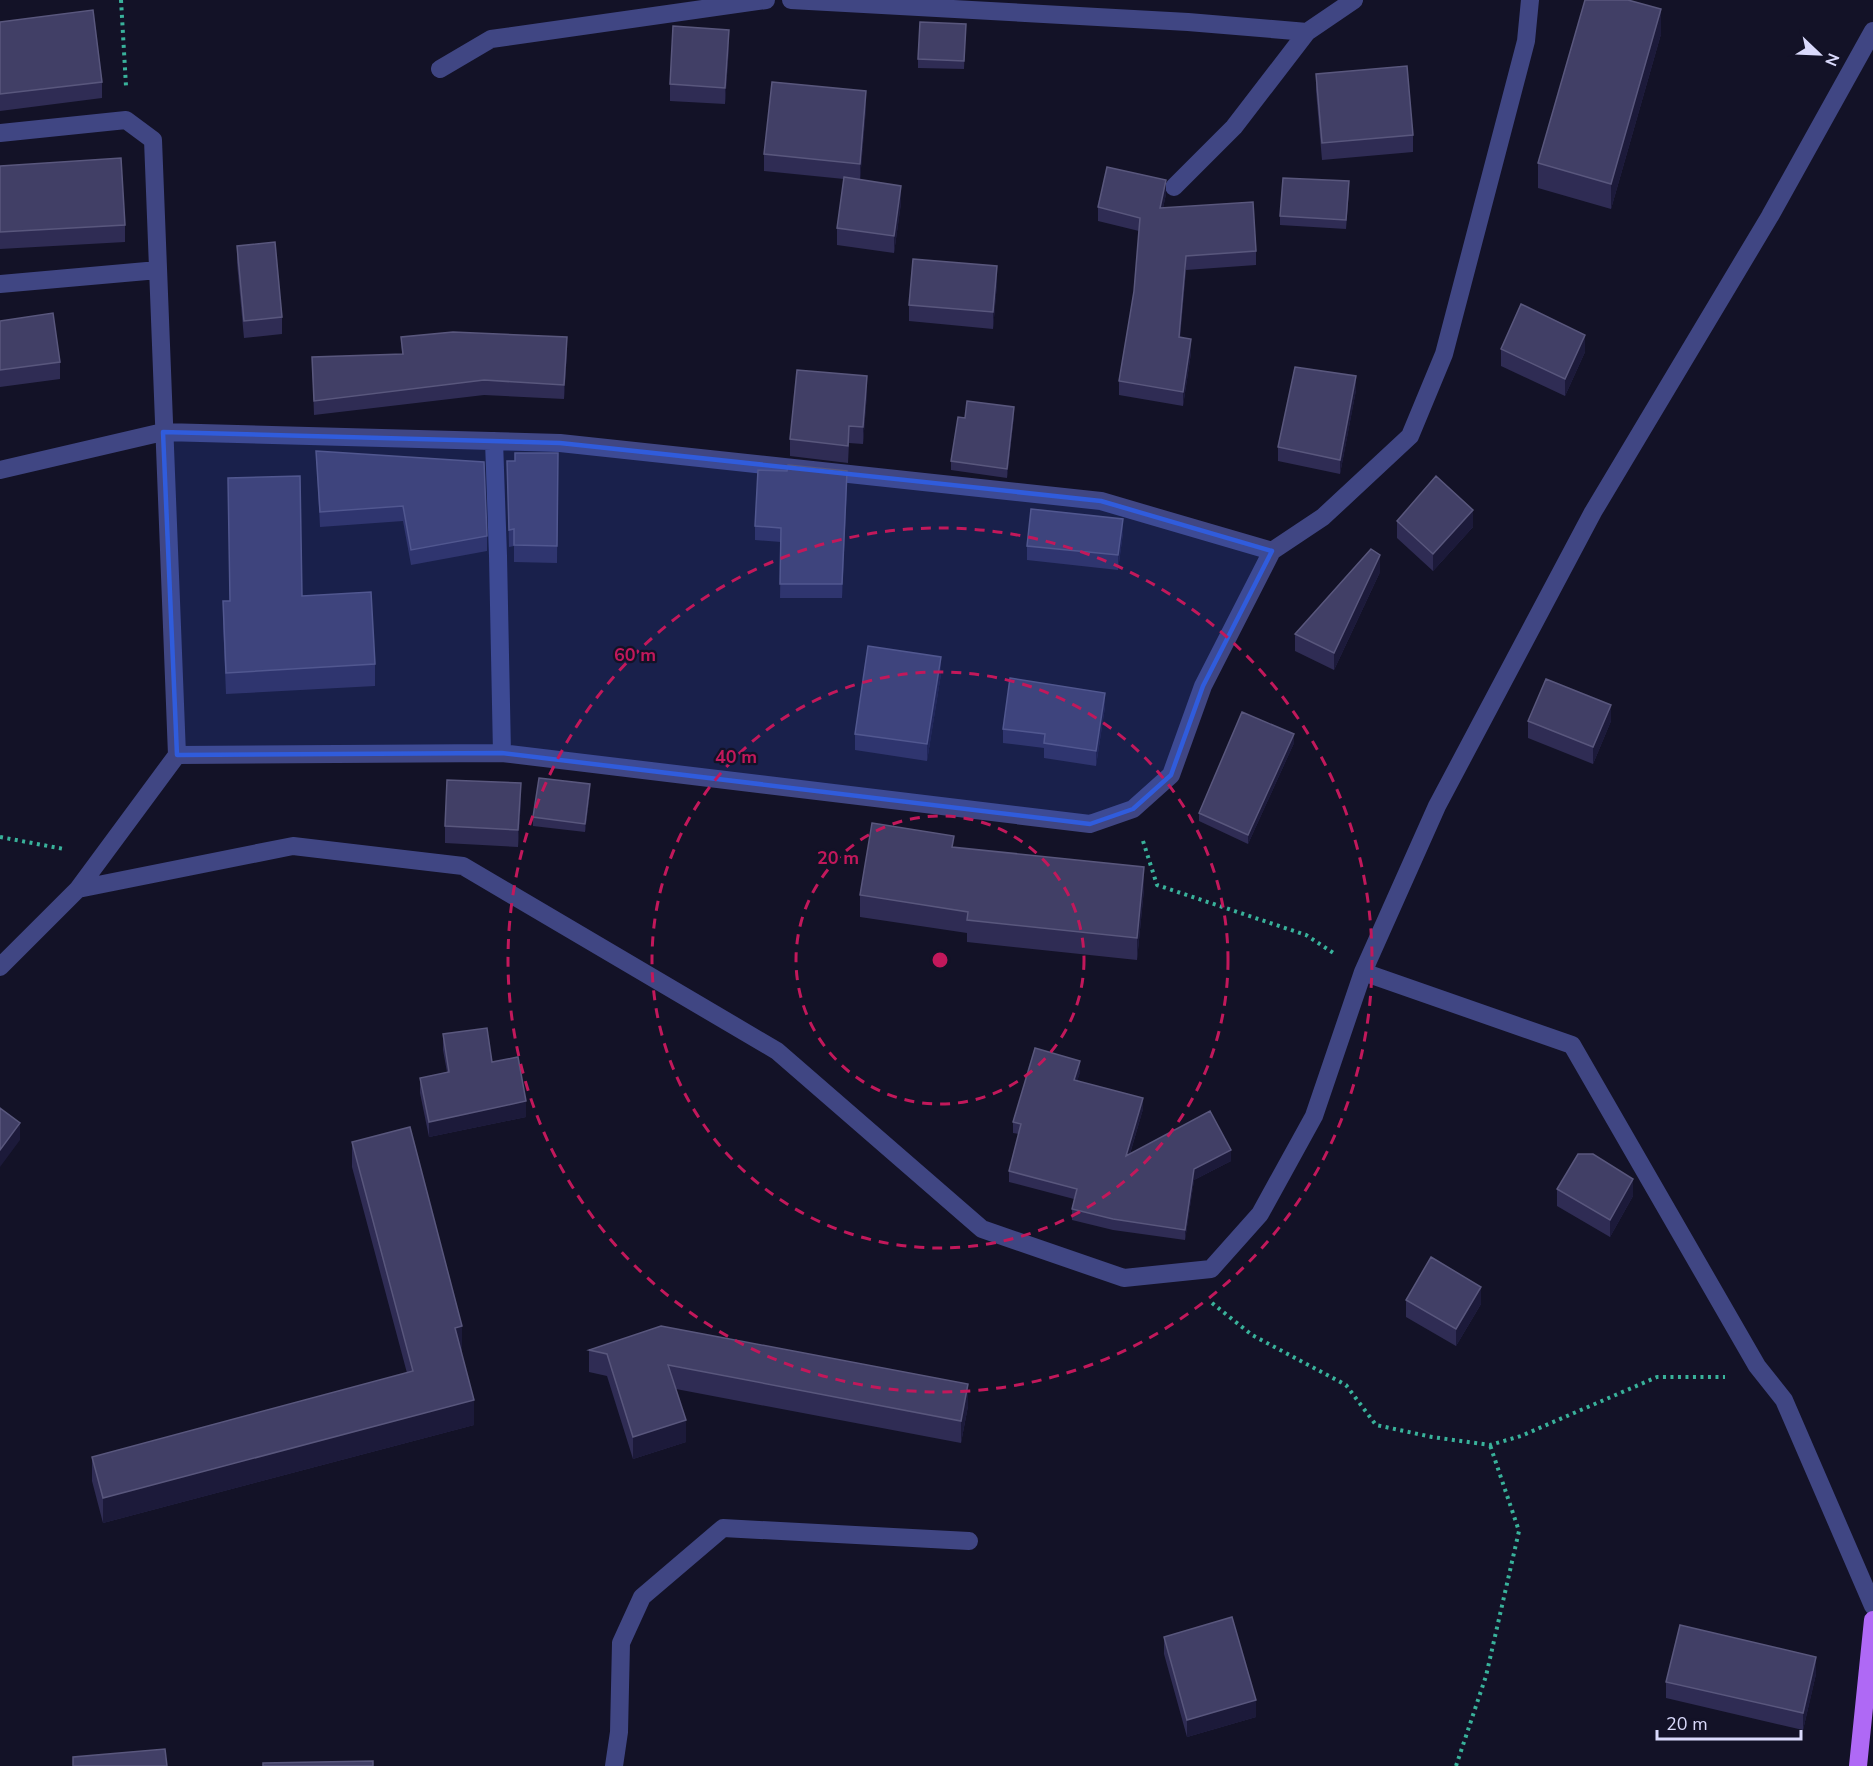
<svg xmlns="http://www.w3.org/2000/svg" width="1873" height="1766" font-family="'Nunito Sans',sans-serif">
	<rect width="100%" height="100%" fill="#131227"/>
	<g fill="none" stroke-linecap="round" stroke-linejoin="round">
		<path stroke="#39b29b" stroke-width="4" stroke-dasharray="3 4.5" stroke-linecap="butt" d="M 121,0 L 126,86
			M 0,837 L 64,849
			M 1143,841 L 1157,885 L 1306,935 L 1335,954
			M 1212,1303 L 1252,1335 L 1346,1385 L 1376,1425 L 1432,1437 L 1490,1445 L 1521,1436 L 1657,1377 L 1725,1377
			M 1456,1766 L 1486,1676 L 1519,1531 L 1490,1445"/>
		<path stroke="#404683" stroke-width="18" d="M 791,0 L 1188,22 L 1307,32
			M 440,69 L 491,39 L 766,0
			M 0,133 L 126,120 L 153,140 L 177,755 L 78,889 L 0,967
			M 1174,187 L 1234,127 L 1307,32 L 1354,0
			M 0,284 L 158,270
			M 494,441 L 498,556 L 502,753
			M 0,470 L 163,432 L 560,443 L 1101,501 L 1272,551
			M 177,755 L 502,753 L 1090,824 L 1133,809 L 1171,775 L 1203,686 L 1272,551 L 1323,517 L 1410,436 L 1444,354 L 1526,41 L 1530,0
			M 78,889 L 293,846 L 463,866 L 777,1051 L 982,1229 L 1124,1278 L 1211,1269 L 1260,1214 L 1314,1116 L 1363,972 L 1437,806 L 1593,512 L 1770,216 L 1873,31
			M 1363,972 L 1572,1045 L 1757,1366 L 1784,1400 L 1873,1606
			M 614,1766 L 619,1732 L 621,1643 L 642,1597 L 723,1528 L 969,1541"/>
		<path stroke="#af69f5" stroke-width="18" d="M 1858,1766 L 1873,1620"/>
	</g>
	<path fill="#2f2c54" d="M 0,22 L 102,82 L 102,98 L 0,111 Z
		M 966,24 L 964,69 L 918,68 L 918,59 Z
		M 1661,34 L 1611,209 L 1538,188 L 1538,163 Z
		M 729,47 L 725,104 L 670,101 L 670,84 Z
		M 1316,74 L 1413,135 L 1413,152 L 1322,160 L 1316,91 Z
		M 866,108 L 860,180 L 901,203 L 894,253 L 837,245 L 837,228 L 844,179 L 764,171 L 764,154 Z
		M 0,166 L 125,225 L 125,242 L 0,249 Z
		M 1349,190 L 1346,229 L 1280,225 L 1280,216 Z
		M 1166,194 L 1163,208 L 1256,251 L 1256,265 L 1186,270 L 1180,337 L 1191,353 L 1183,406 L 1119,395 L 1119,381 L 1134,291 L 1139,231 L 1098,221 L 1098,207 Z
		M 237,246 L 282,317 L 282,334 L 244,338 L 237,263 Z
		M 997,283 L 993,329 L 909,321 L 909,305 Z
		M 0,321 L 60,362 L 60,379 L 0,387 Z
		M 401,337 L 567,352 L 564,399 L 484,395 L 314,415 L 312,357 L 402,354 Z
		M 1501,349 L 1585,352 L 1565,396 L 1501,366 Z
		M 1356,390 L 1340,474 L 1278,461 L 1278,447 Z
		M 867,393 L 863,444 L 849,443 L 848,463 L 790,456 L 790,439 Z
		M 1014,416 L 1007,478 L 951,470 L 951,461 L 965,418 Z
		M 316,451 L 487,536 L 487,551 L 411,565 L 403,521 L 320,527 Z
		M 558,453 L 557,563 L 514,562 L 514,546 L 509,547 L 507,461 L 515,461 Z
		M 847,485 L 842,598 L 780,598 L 781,542 L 755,540 L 755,526 Z
		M 1397,521 L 1473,527 L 1433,571 L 1397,538 Z
		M 1123,533 L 1118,570 L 1027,560 L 1027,546 Z
		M 1380,572 L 1334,670 L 1295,651 L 1295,634 Z
		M 302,596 L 375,664 L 375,686 L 226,694 L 223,623 L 223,601 Z
		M 941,674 L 927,761 L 855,750 L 855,734 Z
		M 1105,707 L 1096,766 L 1044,758 L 1044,748 L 1003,743 L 1003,729 Z
		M 1528,721 L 1611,721 L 1593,764 L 1528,738 Z
		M 1294,743 L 1248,844 L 1199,821 L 1199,813 Z
		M 590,793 L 585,832 L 533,826 L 533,817 Z
		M 521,800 L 518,847 L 445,843 L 445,826 Z
		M 954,847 L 1144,889 L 1137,960 L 967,942 L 967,933 L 860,917 L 860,895 Z
		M 443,1034 L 492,1062 L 526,1117 L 429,1137 L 420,1093 L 420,1078 L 447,1072 L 443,1050 Z
		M 1080,1072 L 1077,1081 L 1143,1109 L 1130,1154 L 1231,1161 L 1194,1180 L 1185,1240 L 1113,1230 L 1072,1220 L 1072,1209 L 1074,1199 L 1009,1182 L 1009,1171 L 1019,1134 L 1013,1133 L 1013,1122 Z
		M 352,1142 L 462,1350 L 461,1351 L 474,1425 L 103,1523 L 92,1481 L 92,1457 L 407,1373 L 352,1167 Z
		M 1557,1189 L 1633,1196 L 1610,1237 L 1557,1206 Z
		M 1406,1300 L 1481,1304 L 1456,1346 L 1406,1317 Z
		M 589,1350 L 968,1406 L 961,1443 L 676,1389 L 686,1442 L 633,1459 L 607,1376 L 589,1372 Z
		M 1164,1637 L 1256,1717 L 1187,1737 L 1164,1654 Z
		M 1816,1674 L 1803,1730 L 1666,1698 L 1666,1682 Z"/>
	<path fill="#1c1a3a" d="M 1661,9 L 1661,34 L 1611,209 L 1611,184 Z
		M 729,30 L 729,47 L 725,104 L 725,88 Z
		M 866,91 L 866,108 L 860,181 L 860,164 Z
		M 1166,180 L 1166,194 L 1160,222 L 1160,208 Z
		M 901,186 L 901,203 L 894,253 L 894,236 Z
		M 1186,256 L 1186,270 L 1179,351 L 1179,337 Z
		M 997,266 L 997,283 L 993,329 L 993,312 Z
		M 1585,335 L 1585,352 L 1565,396 L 1565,379 Z
		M 567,337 L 567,352 L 564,399 L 564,385 Z
		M 1191,339 L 1191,353 L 1183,406 L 1183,392 Z
		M 867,376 L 867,393 L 863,444 L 863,427 Z
		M 1356,376 L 1356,390 L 1340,474 L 1340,460 Z
		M 1014,407 L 1014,416 L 1007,478 L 1007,469 Z
		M 847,471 L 847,485 L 842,598 L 842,584 Z
		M 1473,510 L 1473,527 L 1433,571 L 1433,554 Z
		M 1123,519 L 1123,533 L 1118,570 L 1118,555 Z
		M 1380,555 L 1380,572 L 1334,670 L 1334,653 Z
		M 941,657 L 941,674 L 927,761 L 927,744 Z
		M 1105,693 L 1105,707 L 1096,766 L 1096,751 Z
		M 1611,705 L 1611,721 L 1593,764 L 1593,747 Z
		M 1294,734 L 1294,743 L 1248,844 L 1248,835 Z
		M 521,783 L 521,800 L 518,847 L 518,830 Z
		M 590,784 L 590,793 L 585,832 L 585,824 Z
		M 1144,867 L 1144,889 L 1137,960 L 1137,938 Z
		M 1080,1061 L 1080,1072 L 1074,1091 L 1074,1080 Z
		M 1143,1098 L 1143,1109 L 1126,1167 L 1126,1156 Z
		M 526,1101 L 526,1117 L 429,1137 L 429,1122 Z
		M 20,1123 L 20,1140 L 0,1167 L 0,1150 Z
		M 1231,1150 L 1231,1161 L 1194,1180 L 1185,1240 L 1185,1230 L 1194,1169 Z
		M 1633,1179 L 1633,1196 L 1610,1237 L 1610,1220 Z
		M 1481,1287 L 1481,1304 L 1456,1346 L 1456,1329 Z
		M 462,1326 L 462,1350 L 455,1352 L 455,1328 Z
		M 968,1384 L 968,1406 L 961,1443 L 961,1421 Z
		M 474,1400 L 474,1425 L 103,1523 L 103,1498 Z
		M 686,1420 L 686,1442 L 633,1459 L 633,1437 Z
		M 1816,1657 L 1816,1674 L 1803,1730 L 1803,1713 Z
		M 1256,1700 L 1256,1717 L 1187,1737 L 1187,1720 Z"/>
	<path fill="#413f66" stroke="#59577d" stroke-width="1.5" d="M 1585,0 L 1628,0 L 1661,9 L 1611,184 L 1538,163 Z
		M 93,10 L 102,82 L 0,94 L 0,22 Z
		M 920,22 L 966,24 L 964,61 L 918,59 Z
		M 673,26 L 729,30 L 725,88 L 670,84 Z
		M 1407,66 L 1413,135 L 1322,143 L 1316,74 Z
		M 772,82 L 866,91 L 860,164 L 764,154 Z
		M 121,158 L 125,225 L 0,232 L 0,166 Z
		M 1107,167 L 1166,180 L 1160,208 L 1253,202 L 1256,251 L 1186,256 L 1179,337 L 1191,339 L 1183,392 L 1119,381 L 1134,291 L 1140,218 L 1098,207 Z
		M 844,177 L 901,186 L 894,236 L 837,228 Z
		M 1283,178 L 1349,181 L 1346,220 L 1280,216 Z
		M 275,242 L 282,317 L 244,321 L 237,246 Z
		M 913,259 L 997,266 L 993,312 L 909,305 Z
		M 1521,304 L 1585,335 L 1565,379 L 1501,349 Z
		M 53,313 L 60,362 L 0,370 L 0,321 Z
		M 453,332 L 567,337 L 564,385 L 484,380 L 314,401 L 312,357 L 403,354 L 401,337 Z
		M 1295,367 L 1356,376 L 1340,460 L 1278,447 Z
		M 797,370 L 867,376 L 863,427 L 849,426 L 848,446 L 790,439 Z
		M 967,401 L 1014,407 L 1007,469 L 951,461 L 958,417 L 965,418 Z
		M 316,451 L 484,462 L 487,536 L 411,550 L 403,506 L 320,512 Z
		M 515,453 L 558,453 L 557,546 L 514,545 L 514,529 L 509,530 L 507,461 L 515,461 Z
		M 788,465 L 847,471 L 842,584 L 780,584 L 781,528 L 755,526 L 758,470 L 787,471 Z
		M 300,476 L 302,596 L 371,592 L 375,664 L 226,673 L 223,601 L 230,601 L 228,478 Z
		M 1436,476 L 1473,510 L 1433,554 L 1397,521 Z
		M 1031,509 L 1123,519 L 1118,555 L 1027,546 Z
		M 1371,549 L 1380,555 L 1334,653 L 1295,634 Z
		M 868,646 L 941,657 L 927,744 L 855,734 Z
		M 1010,678 L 1105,693 L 1096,751 L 1044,743 L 1045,734 L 1003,729 Z
		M 1546,679 L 1611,705 L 1593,747 L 1528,721 Z
		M 1242,712 L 1294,734 L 1248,835 L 1199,813 Z
		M 539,778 L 590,784 L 585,824 L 533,817 Z
		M 447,780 L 521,783 L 518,830 L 445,826 Z
		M 872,823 L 954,836 L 952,847 L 1144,867 L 1137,938 L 967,920 L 968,912 L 860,895 Z
		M 487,1028 L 492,1062 L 518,1057 L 526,1101 L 429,1122 L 420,1078 L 449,1072 L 443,1034 Z
		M 1035,1048 L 1080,1061 L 1074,1080 L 1143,1098 L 1126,1156 L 1210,1111 L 1231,1150 L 1194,1169 L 1185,1230 L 1113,1219 L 1072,1209 L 1077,1189 L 1009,1171 L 1021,1124 L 1013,1122 Z
		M 0,1108 L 20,1123 L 0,1150 Z
		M 410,1127 L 462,1326 L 455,1328 L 474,1400 L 103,1498 L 92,1457 L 413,1371 L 352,1142 Z
		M 1578,1154 L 1593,1154 L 1633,1179 L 1610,1220 L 1557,1189 Z
		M 1431,1257 L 1481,1287 L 1456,1329 L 1406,1300 Z
		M 661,1326 L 968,1384 L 961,1421 L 668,1365 L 686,1420 L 633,1437 L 607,1354 L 589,1350 Z
		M 1232,1617 L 1256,1700 L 1187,1720 L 1164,1637 Z
		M 1680,1625 L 1816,1657 L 1803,1713 L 1666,1682 Z
		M 165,1749 L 167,1766 L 73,1766 L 73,1757 Z
		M 373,1761 L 373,1766 L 263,1766 L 263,1763 Z"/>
	<path fill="#305cdc" fill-opacity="0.2" stroke="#305cdc" stroke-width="4.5" stroke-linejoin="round" d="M 163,432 L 560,443 L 1101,501 L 1272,551 L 1203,686 L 1171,775 L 1133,809 L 1090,824 L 502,753 L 177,755 Z"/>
	<g fill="none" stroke="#c2185b" stroke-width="3" stroke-dasharray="10 8">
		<circle cx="940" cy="960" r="144"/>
		<circle cx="940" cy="960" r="288"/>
		<circle cx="940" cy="960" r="432"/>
	</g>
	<circle cx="940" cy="960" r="9" fill="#c2185b" stroke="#131227" stroke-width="3"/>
	<g font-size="18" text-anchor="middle" font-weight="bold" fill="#c2185b" stroke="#131227" stroke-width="4.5" stroke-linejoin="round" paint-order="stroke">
		<text x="635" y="661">60 m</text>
		<text x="736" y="763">40 m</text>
		<text x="838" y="864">20 m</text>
	</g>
	<g transform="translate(1819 54) rotate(113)" stroke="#131227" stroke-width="4.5" paint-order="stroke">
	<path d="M0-4.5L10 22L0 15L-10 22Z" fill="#dadafc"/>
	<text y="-9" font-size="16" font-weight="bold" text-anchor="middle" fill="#dadafc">N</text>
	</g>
	<path d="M1657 1730v9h144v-9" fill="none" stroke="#dadafc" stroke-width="3"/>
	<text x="1666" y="1730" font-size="18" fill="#dadafc" stroke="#131227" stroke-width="4.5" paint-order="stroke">20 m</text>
</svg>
